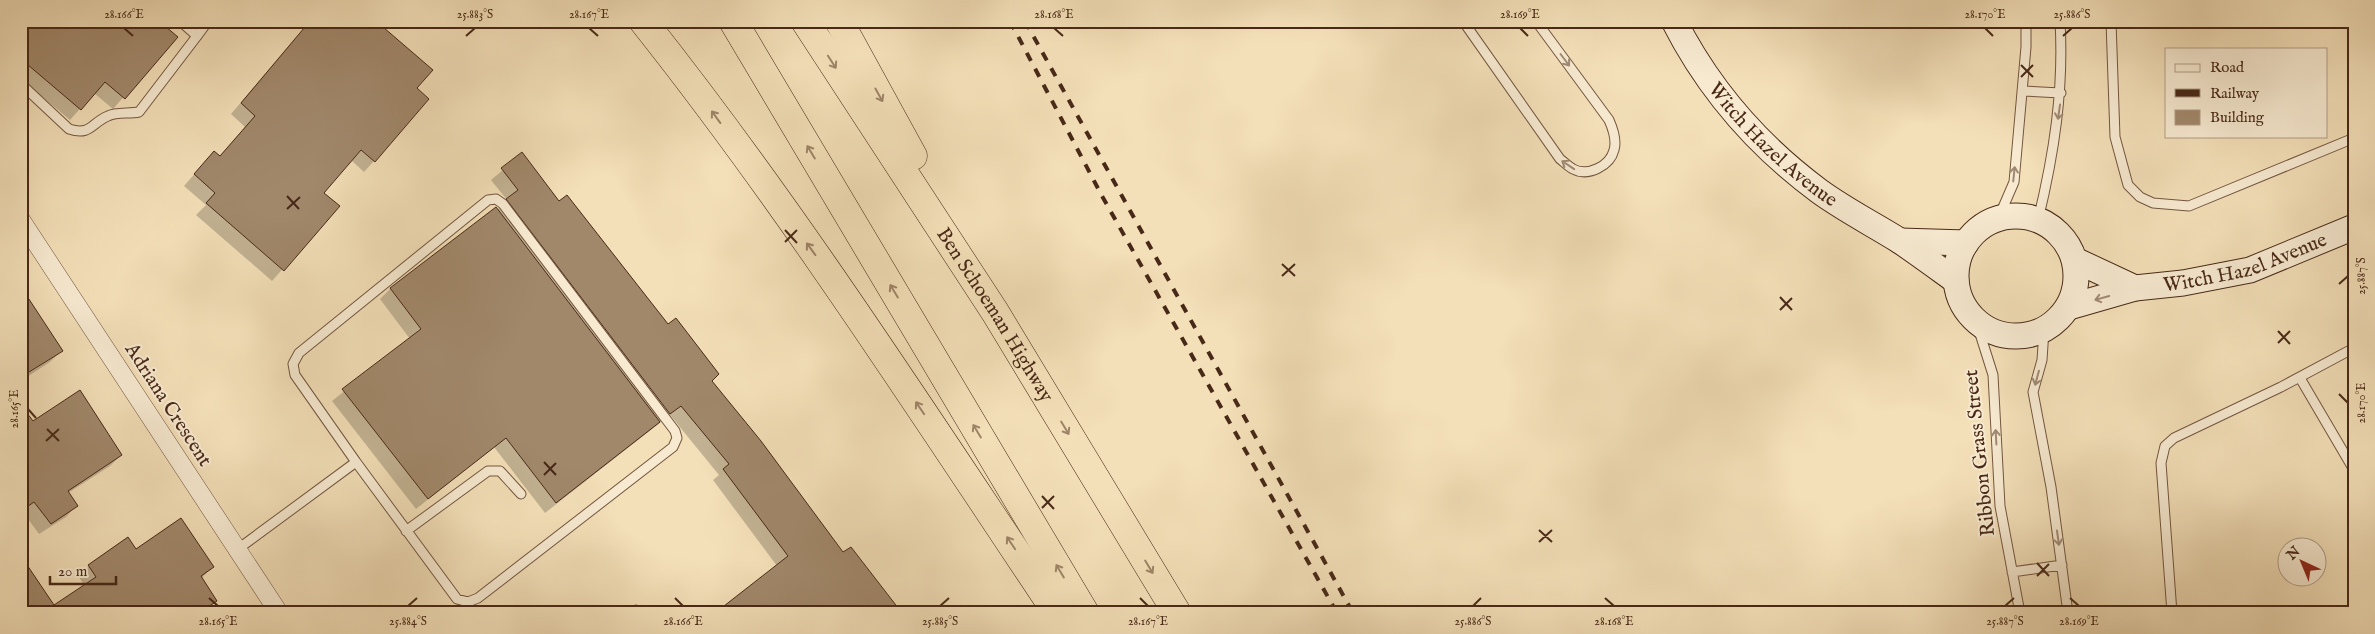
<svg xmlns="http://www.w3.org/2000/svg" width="2375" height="634" font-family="'IM FELL English',serif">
	<rect width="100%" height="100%" fill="#f3dfb8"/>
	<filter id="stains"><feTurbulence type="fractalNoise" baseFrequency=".004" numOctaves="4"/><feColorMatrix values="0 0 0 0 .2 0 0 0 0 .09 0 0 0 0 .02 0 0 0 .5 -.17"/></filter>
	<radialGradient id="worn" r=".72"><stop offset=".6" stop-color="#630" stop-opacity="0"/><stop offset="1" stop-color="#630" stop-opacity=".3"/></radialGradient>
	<path fill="#0003" d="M 21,21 L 157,21 L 176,37 L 113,109 L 94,93 L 70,120 L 21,79 L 21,35 L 24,32 L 21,30 Z
		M 310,21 L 415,88 L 374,161 L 364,172 L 351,160 L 323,193 L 338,206 L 272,281 L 196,215 L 206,205 L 184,186 L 204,163 L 219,157 L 245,127 L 231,114 Z
		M 522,154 L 558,203 L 711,381 L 843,554 L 900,613 L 777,566 L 713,480 L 719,475 L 670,415 L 545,513 L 494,447 L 416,509 L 332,401 L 410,339 L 380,299 L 390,289 L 497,210 L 507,200 L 491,180 Z
		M 21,289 L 61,351 L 50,362 L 21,381 Z
		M 21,407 L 32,423 L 121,455 L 110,466 L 68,493 L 76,506 L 66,517 L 39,534 L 23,512 L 21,513 Z
		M 136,551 L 212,567 L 202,578 L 216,601 L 203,613 L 21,613 L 54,606 L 85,586 L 78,576 L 89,566 Z"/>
	<path fill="#a1886b" stroke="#482917" d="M 33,21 L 159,21 L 178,37 L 125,99 L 105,82 L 81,110 L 21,59 L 21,36 Z
		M 310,21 L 376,21 L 433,70 L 417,88 L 429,99 L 375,162 L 361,150 L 324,193 L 340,206 L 284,271 L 206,203 L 215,193 L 194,174 L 214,151 L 220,156 L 255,116 L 241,103 Z
		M 522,152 L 559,201 L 567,195 L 668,324 L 676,318 L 719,374 L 712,381 L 761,441 L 843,552 L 851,547 L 902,613 L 715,613 L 788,556 L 723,469 L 729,464 L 681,406 L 670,414 L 506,199 L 518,190 L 501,168 Z
		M 496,207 L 660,422 L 556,503 L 506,438 L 428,499 L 342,389 L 421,329 L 390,288 Z
		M 21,287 L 63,351 L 21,377 Z
		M 80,390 L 122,455 L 68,491 L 78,506 L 51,524 L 34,502 L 21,511 L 21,405 L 33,421 Z
		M 181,518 L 214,567 L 201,576 L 217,601 L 199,613 L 21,613 L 21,556 L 54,605 L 96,577 L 88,565 L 128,537 L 136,549 Z"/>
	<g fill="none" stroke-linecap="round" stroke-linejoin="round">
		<defs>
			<path id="lane" d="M 180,21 L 197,36 L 208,21
				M 1463,21 L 1560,159 C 1564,162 1568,166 1573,169 C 1588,177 1610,166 1614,150 C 1617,140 1613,129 1609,120 L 1536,21
				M 2111,21 L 2115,137 L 2128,185 L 2140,197 L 2153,203 L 2189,206 L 2354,138
				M 21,84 L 69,129 C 91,136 91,123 108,116 C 116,112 129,114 139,112 L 197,36
				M 2022,91 L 2061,93
				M 496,199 L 503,204 L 675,431 L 677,438 L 673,447 L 478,598 L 468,602 L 457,599 L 356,462 L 295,375 L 293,364 L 299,353 L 488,200 Z
				M 1998,219 L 2014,182 L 2026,47 L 2026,21
				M 2038,220 C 2054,154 2064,90 2060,21
				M 1976,321 L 1993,375 L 2000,506 L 2020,613
				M 2044,330 L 2042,360 L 2033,392 L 2051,487 L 2068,613
				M 2300,378 L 2354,470
				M 406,531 L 488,471 L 500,471 L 521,494
				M 238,549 L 356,462
				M 2012,572 L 2062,565
				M 636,610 L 639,613
				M 2172,613 L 2161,463 L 2165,446 L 2174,438 L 2281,387 L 2354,348"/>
			<path id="street" d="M 21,220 L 279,613"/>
			<g id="secondary">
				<path id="s1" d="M 1674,21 C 1709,90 1757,145 1819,191 C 1845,210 1873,224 1900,241 C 1919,254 1938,268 1956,281"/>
				<circle cx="2016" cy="276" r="60"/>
				<path d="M 1900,241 L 1966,243"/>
				<path d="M 2075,260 L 2135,288"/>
				<path id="s2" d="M 2069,307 L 2135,288 L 2183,283 L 2250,270 L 2354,227"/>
			</g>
			<g id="highway">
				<path d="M 643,21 C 793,210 923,413 1057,613"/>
				<path d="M 733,21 L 1085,613"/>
				<path id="s3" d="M 805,21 L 995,312 L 1177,613"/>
				<path d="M 839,21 L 913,156"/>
			</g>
		</defs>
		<use href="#lane" stroke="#73563f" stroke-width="11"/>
		<use href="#street" stroke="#73563f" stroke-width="19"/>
		<use href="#secondary" stroke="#482917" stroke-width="27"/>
		<use href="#highway" stroke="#482917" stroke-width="29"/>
		<use href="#lane" stroke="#f7ead1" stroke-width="9"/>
		<use href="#street" stroke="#f7ead1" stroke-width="18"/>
		<use href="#secondary" stroke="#f7ead1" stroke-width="25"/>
		<use href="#highway" stroke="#f3dfb8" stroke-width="28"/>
		<path stroke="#482917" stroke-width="4" stroke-dasharray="9 9" stroke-linecap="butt" d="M 1010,21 L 1102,196 L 1337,613
			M 1025,21 L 1353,613"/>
	</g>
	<defs><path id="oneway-shaft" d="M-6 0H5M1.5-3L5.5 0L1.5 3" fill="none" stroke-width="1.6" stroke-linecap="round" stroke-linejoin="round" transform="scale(1.25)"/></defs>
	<g stroke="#a08a74">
		<use href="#oneway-shaft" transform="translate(1565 60) rotate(53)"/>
		<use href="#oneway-shaft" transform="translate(2059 112) rotate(98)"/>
		<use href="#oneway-shaft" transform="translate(1568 165) rotate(-146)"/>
		<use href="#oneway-shaft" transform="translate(2014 174) rotate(-84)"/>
		<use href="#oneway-shaft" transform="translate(2102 298) rotate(165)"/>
		<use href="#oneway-shaft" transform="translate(2037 378) rotate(105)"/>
		<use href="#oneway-shaft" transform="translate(1996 437) rotate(-93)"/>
		<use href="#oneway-shaft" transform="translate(2058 538) rotate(82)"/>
	</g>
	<g stroke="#9e8468">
		<use href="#oneway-shaft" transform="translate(832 62) rotate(57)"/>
		<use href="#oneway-shaft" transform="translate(879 95) rotate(61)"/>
		<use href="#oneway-shaft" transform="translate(716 117) rotate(-126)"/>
		<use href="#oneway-shaft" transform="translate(811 152) rotate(-121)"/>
		<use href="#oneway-shaft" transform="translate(811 249) rotate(-126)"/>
		<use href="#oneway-shaft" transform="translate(894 291) rotate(-121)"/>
		<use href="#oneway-shaft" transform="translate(920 408) rotate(-124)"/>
		<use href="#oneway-shaft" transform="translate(1065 428) rotate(59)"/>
		<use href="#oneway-shaft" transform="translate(977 431) rotate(-121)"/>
		<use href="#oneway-shaft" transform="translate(1011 543) rotate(-124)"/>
		<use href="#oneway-shaft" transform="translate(1149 567) rotate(59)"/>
		<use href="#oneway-shaft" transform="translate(1060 571) rotate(-121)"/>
	</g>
	<path fill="none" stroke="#482917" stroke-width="2" d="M 124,28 L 133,36M 589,28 L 598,36M 1054,28 L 1063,36M 1520,28 L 1528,36M 1985,28 L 1993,36M 466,36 L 475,28M 2063,36 L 2072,28M 2021,65 L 2033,77M 2021,77 L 2033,65M 287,196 L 299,209M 287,209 L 300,197M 785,230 L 797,243M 785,242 L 797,230M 1282,264 L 1295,276M 1282,276 L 1295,264M 2339,284 L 2348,276M 1780,297 L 1792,310M 1780,310 L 1792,298M 2278,331 L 2290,344M 2278,343 L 2290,331M 2339,394 L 2348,403M 28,409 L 36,418M 47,429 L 59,441M 46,441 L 59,429M 544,462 L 556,475M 544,475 L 556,463M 1042,496 L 1054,509M 1042,508 L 1054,496M 1539,530 L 1552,542M 1539,542 L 1552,530M 2037,563 L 2049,576M 2037,576 L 2049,564M 209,598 L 218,606M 675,598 L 683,606M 1140,598 L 1148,606M 1605,598 L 1614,606M 2070,598 L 2079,606M 408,606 L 417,598M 940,606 L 949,598M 1473,606 L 1481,598M 2005,606 L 2014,598"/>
	<g text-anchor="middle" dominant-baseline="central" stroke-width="4" stroke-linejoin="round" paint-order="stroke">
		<g font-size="20" fill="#482917" stroke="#f7ead1">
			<text stroke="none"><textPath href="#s1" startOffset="160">Witch Hazel Avenue</textPath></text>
			<text stroke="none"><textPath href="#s2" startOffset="182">Witch Hazel Avenue</textPath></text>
			<text stroke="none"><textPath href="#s3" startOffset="350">Ben Schoeman Highway</textPath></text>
			<text transform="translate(168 405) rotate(57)">Adriana Crescent</text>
			<text transform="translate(1980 453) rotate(-96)">Ribbon Grass Street</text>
		</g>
	</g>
	<rect width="2375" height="634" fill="none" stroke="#f3dfb8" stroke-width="55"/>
	<rect x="2165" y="48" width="162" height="90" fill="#f7ead1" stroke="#b19d87"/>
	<rect x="2175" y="64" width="25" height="8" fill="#f7ead1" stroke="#b19d87"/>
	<text x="2210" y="72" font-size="15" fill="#482917">Road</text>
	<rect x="2175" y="89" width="25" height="8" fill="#482917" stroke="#b19d87"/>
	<text x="2210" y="98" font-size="15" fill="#482917">Railway</text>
	<rect x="2175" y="110" width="25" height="15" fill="#a1886b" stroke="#b19d87"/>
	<text x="2210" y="122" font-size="15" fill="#482917">Building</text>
	<g transform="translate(2302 562) rotate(316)"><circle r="24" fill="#f7ead1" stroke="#b19d87"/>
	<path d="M0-4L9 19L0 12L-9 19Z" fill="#8f2418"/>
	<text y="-8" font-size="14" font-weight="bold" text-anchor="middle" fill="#482917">N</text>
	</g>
	<path d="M50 576v8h66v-8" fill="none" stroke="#482917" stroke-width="2.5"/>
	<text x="58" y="576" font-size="15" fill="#482917" stroke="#f7ead1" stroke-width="4" paint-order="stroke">20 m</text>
	<rect x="28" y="28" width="2320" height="578" fill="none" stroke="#482917" stroke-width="2"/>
	<g font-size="12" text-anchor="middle" fill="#482917">
		<text x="124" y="18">28.166°E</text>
		<text x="475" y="18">25.883°S</text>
		<text x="589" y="18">28.167°E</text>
		<text x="1054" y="18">28.168°E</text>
		<text x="1520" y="18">28.169°E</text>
		<text x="1985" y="18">28.170°E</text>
		<text x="2072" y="18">25.886°S</text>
		<text transform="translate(2361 276) rotate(-90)" y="4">25.887°S</text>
		<text transform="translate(2361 403) rotate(-90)" y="4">28.170°E</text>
		<text transform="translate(14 409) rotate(-90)" y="4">28.165°E</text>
		<text x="218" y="625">28.165°E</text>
		<text x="408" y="625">25.884°S</text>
		<text x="683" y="625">28.166°E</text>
		<text x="940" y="625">25.885°S</text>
		<text x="1148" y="625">28.167°E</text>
		<text x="1473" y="625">25.886°S</text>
		<text x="1614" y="625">28.168°E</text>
		<text x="2005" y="625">25.887°S</text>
		<text x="2079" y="625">28.169°E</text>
	</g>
	<rect width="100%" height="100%" filter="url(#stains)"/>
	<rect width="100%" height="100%" fill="url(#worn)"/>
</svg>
